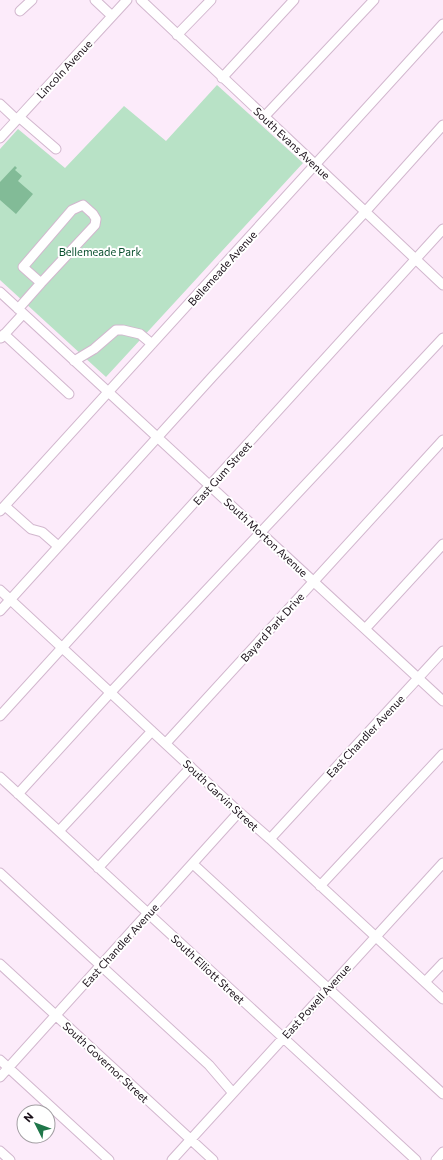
<svg xmlns="http://www.w3.org/2000/svg" width="443" height="1160" font-family="Commissioner,sans-serif">
	<rect width="100%" height="100%" fill="#fcebfa"/>
	<path fill="#b8e2c6" d="M 217,85 L 303,163 L 106,377 L 0,280 L 0,149 L 18,129 L 65,168 L 124,106 L 166,141 Z"/>
	<path fill="#82bb97" d="M 15,166 L 17,168 L 15,170 L 22,176 L 18,181 L 33,194 L 16,214 L 0,200 L 0,182 Z"/>
	<g fill="none" stroke-linecap="round" stroke-linejoin="round">
		<defs>
			<path id="minor" d="M 95,0 L 112,16
				M 141,0 L 443,285
				M 20,11 L 32,0
				M 177,35 L 211,0
				M 222,78 L 294,0
				M 0,104 L 17,120
				M 19,117 L 56,149
				M 264,117 L 374,0
				M 0,138 L 127,0
				M 0,292 L 443,701
				M 18,309 L 41,283 L 95,225 L 96,219 L 93,214 L 83,205 L 72,210 L 23,267 L 41,283
				M 4,334 L 69,394
				M 1,338 L 23,314
				M 74,361 L 94,349 L 116,330 L 123,330 L 140,334 L 152,344
				M 5,506 L 31,529 L 42,532 L 58,546
				M 0,511 L 443,24
				M 0,590 L 239,812 L 270,839 L 443,999
				M 0,611 L 213,376 L 365,212 L 443,125
				M 365,629 L 443,544
				M 0,716 L 443,229
				M 166,743 L 443,440
				M 0,777 L 416,1160
				M 18,794 L 111,692 L 443,338
				M 59,831 L 152,731
				M 270,839 L 443,651
				M 193,864 L 443,1094
				M 98,868 L 191,767
				M 0,873 L 209,1065 L 233,1093
				M 320,886 L 443,754
				M 0,964 L 213,1160
				M 425,982 L 443,963
				M 0,1060 L 109,1160
				M 0,1077 L 239,812
				M 0,1151 L 10,1160
				M 172,1160 L 443,863
				M 436,1160 L 443,1152"/>
		</defs>
		<use href="#minor" stroke="#d2b7ce" stroke-width="11"/>
		<use href="#minor" stroke="#fff" stroke-width="9"/>
	</g>
	<g text-anchor="middle" dominant-baseline="central" stroke-width="4" stroke-linejoin="round" paint-order="stroke">
		<g font-size="11" fill="#1a1019" stroke="#fff">
			<text transform="translate(64 69) rotate(-47)">Lincoln Avenue</text>
			<text transform="translate(292 143) rotate(43)">South Evans Avenue</text>
			<text transform="translate(222 268) rotate(-48)">Bellemeade Avenue</text>
			<text transform="translate(222 473) rotate(-48)">East Gum Street</text>
			<text transform="translate(266 537) rotate(43)">South Morton Avenue</text>
			<text transform="translate(272 627) rotate(-48)">Bayard Park Drive</text>
			<text transform="translate(365 736) rotate(-47)">East Chandler Avenue</text>
			<text transform="translate(221 795) rotate(43)">South Garvin Street</text>
			<text transform="translate(120 945) rotate(-48)">East Chandler Avenue</text>
			<text transform="translate(208 969) rotate(43)">South Elliott Street</text>
			<text transform="translate(316 1001) rotate(-48)">East Powell Avenue</text>
			<text transform="translate(106 1062) rotate(43)">South Governor Street</text>
		</g>
		<g font-size="11" fill="#074e2c" stroke="#fff">
			<text x="100" y="251">Bellemeade Park</text>
		</g>
	</g>
	<g transform="translate(36 1124) rotate(312)"><circle r="19" fill="#ffffff" stroke="#a39fa3"/>
	<path d="M0-3L7 15L0 10L-7 15Z" fill="#1f7649"/>
	<text y="-6" font-size="11" font-weight="bold" text-anchor="middle" fill="#1a1019">N</text>
	</g>
</svg>
